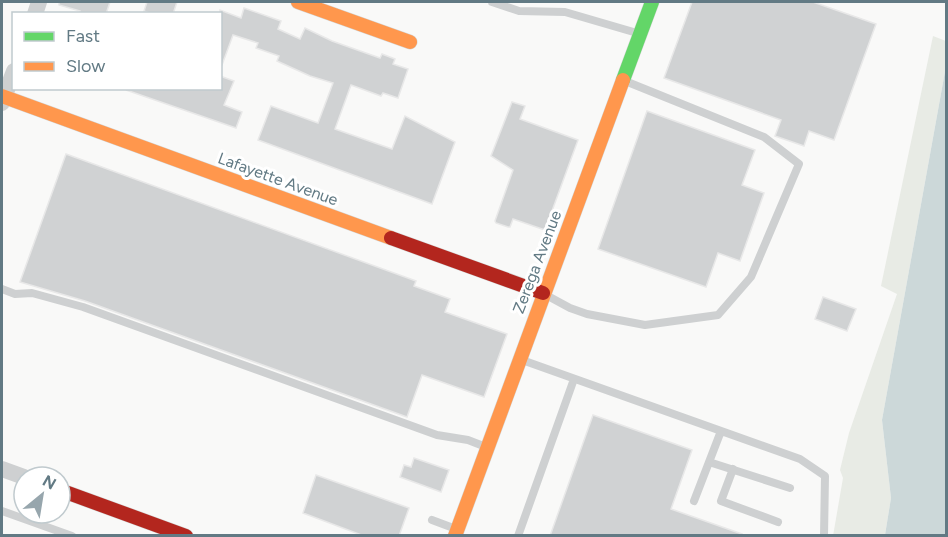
<svg xmlns="http://www.w3.org/2000/svg" width="948" height="537" font-family="Figtree,sans-serif">
	<rect width="100%" height="100%" fill="#f9f9f8"/>
	<path fill="#e8ebe5" d="M 933,36 L 946,41 L 946,66 L 882,420 L 891,498 L 885,535 L 833,536 L 843,478 L 840,470 L 849,433 L 897,294 L 881,286 Z"/>
	<path fill="#ccd8d9" d="M 946,66 L 946,535 L 885,535 L 891,498 L 882,420 Z"/>
	<path fill="#d0d2d3" stroke="#e8e8e8" stroke-width="1.5" d="M 59,2 L 110,2 L 106,14 L 79,14 L 80,11 L 59,5 Z
		M 147,2 L 177,2 L 173,14 L 152,14 L 144,11 Z
		M 692,2 L 813,2 L 876,24 L 834,140 L 809,131 L 804,146 L 775,136 L 781,120 L 664,78 Z
		M 244,8 L 281,21 L 278,29 L 300,39 L 305,28 L 332,41 L 380,58 L 382,54 L 395,59 L 393,64 L 408,69 L 398,98 L 383,93 L 381,96 L 351,85 L 335,129 L 392,149 L 405,116 L 455,142 L 432,204 L 258,140 L 271,106 L 318,123 L 333,83 L 310,76 L 277,61 L 279,56 L 256,48 L 258,43 L 233,35 L 222,65 L 220,65 L 220,10 L 241,18 Z
		M 220,76 L 234,81 L 224,105 L 242,112 L 236,128 L 126,90 L 220,88 Z
		M 512,102 L 525,106 L 520,119 L 578,140 L 545,230 L 513,219 L 510,227 L 508,227 L 496,223 L 495,221 L 513,170 L 491,156 Z
		M 647,111 L 755,150 L 742,185 L 764,193 L 740,261 L 718,253 L 706,287 L 598,249 Z
		M 66,154 L 416,281 L 414,286 L 450,299 L 445,312 L 507,334 L 484,397 L 422,375 L 407,417 L 85,301 L 20,282 Z
		M 823,297 L 856,309 L 847,331 L 815,319 Z
		M 593,415 L 692,450 L 671,509 L 742,534 L 741,536 L 550,536 Z
		M 414,458 L 449,470 L 441,492 L 400,477 L 404,465 L 411,467 Z
		M 316,475 L 409,508 L 399,536 L 364,536 L 303,513 Z"/>
	<g fill="none" stroke-linecap="round" stroke-linejoin="round">
		<defs>
			<path id="fast" d="M 623,80 L 652,2"/>
			<path id="slow" d="M 298,2 L 410,42
				M 2,96 L 391,238
				M 455,536 L 623,80"/>
			<path id="jam" d="M 391,238 L 543,293
				M 60,490 L 186,536"/>
		</defs>
		<use href="#fast" stroke="#d5d7d7" stroke-width="15"/>
		<use href="#slow" stroke="#d5d7d7" stroke-width="15"/>
		<use href="#jam" stroke="#d5d7d7" stroke-width="15"/>
		<path stroke="#ced0d1" stroke-width="8" d="M 492,2 L 519,11 L 565,12 L 637,33
			M 2,289 L 15,294 L 32,293 L 83,307 L 437,435 L 468,440 L 486,447
			M 546,295 L 570,308 L 587,314 L 645,325 L 718,315 L 751,277 L 799,164 L 764,137 L 625,81
			M 522,360 L 800,459 L 825,476 L 824,536
			M 709,462 L 790,488
			M 733,469 L 721,501 L 778,522
			M 694,501 L 721,431
			M 2,511 L 72,536
			M 432,520 L 456,529
			M 518,536 L 574,379"/>
		<path stroke="#ced0d1" stroke-width="16" d="M 35,14 L 39,2
			M 2,103 L 14,71
			M 2,469 L 24,477"/>
		<use href="#fast" stroke="#63d668" stroke-width="14"/>
		<use href="#slow" stroke="#ff974d" stroke-width="14"/>
		<use href="#jam" stroke="#b3261e" stroke-width="14"/>
	</g>
	<g text-anchor="middle" dominant-baseline="central" stroke-width="6" stroke-linejoin="round" paint-order="stroke">
		<g font-size="16" fill="#627a84" stroke="#fff">
			<text transform="translate(278 179) rotate(20)">Lafayette Avenue</text>
			<text transform="translate(537 262) rotate(-69)">Zerega Avenue</text>
		</g>
	</g>
	<rect width="948" height="537" fill="none" stroke="#627a84" stroke-width="6"/>
	<rect x="12" y="12" width="210" height="78" fill="#ffffff" stroke="#c0cace" stroke-width="1.5"/>
	<rect x="24" y="32" width="30" height="9" fill="#63d668" stroke="#c0cace" stroke-width="1.5"/>
	<text x="66" y="42" font-size="18" fill="#627a84">Fast</text>
	<rect x="24" y="62" width="30" height="9" fill="#ff974d" stroke="#c0cace" stroke-width="1.5"/>
	<text x="66" y="72" font-size="18" fill="#627a84">Slow</text>
	<g transform="translate(42 495) rotate(30)"><circle r="28" fill="#ffffff" stroke="#c0cace" stroke-width="1.5"/>
	<path d="M0-4.5L10 22L0 15L-10 22Z" fill="#97a6ad"/>
	<text y="-9" font-size="16" font-weight="bold" text-anchor="middle" fill="#627a84">N</text>
	</g>
</svg>
